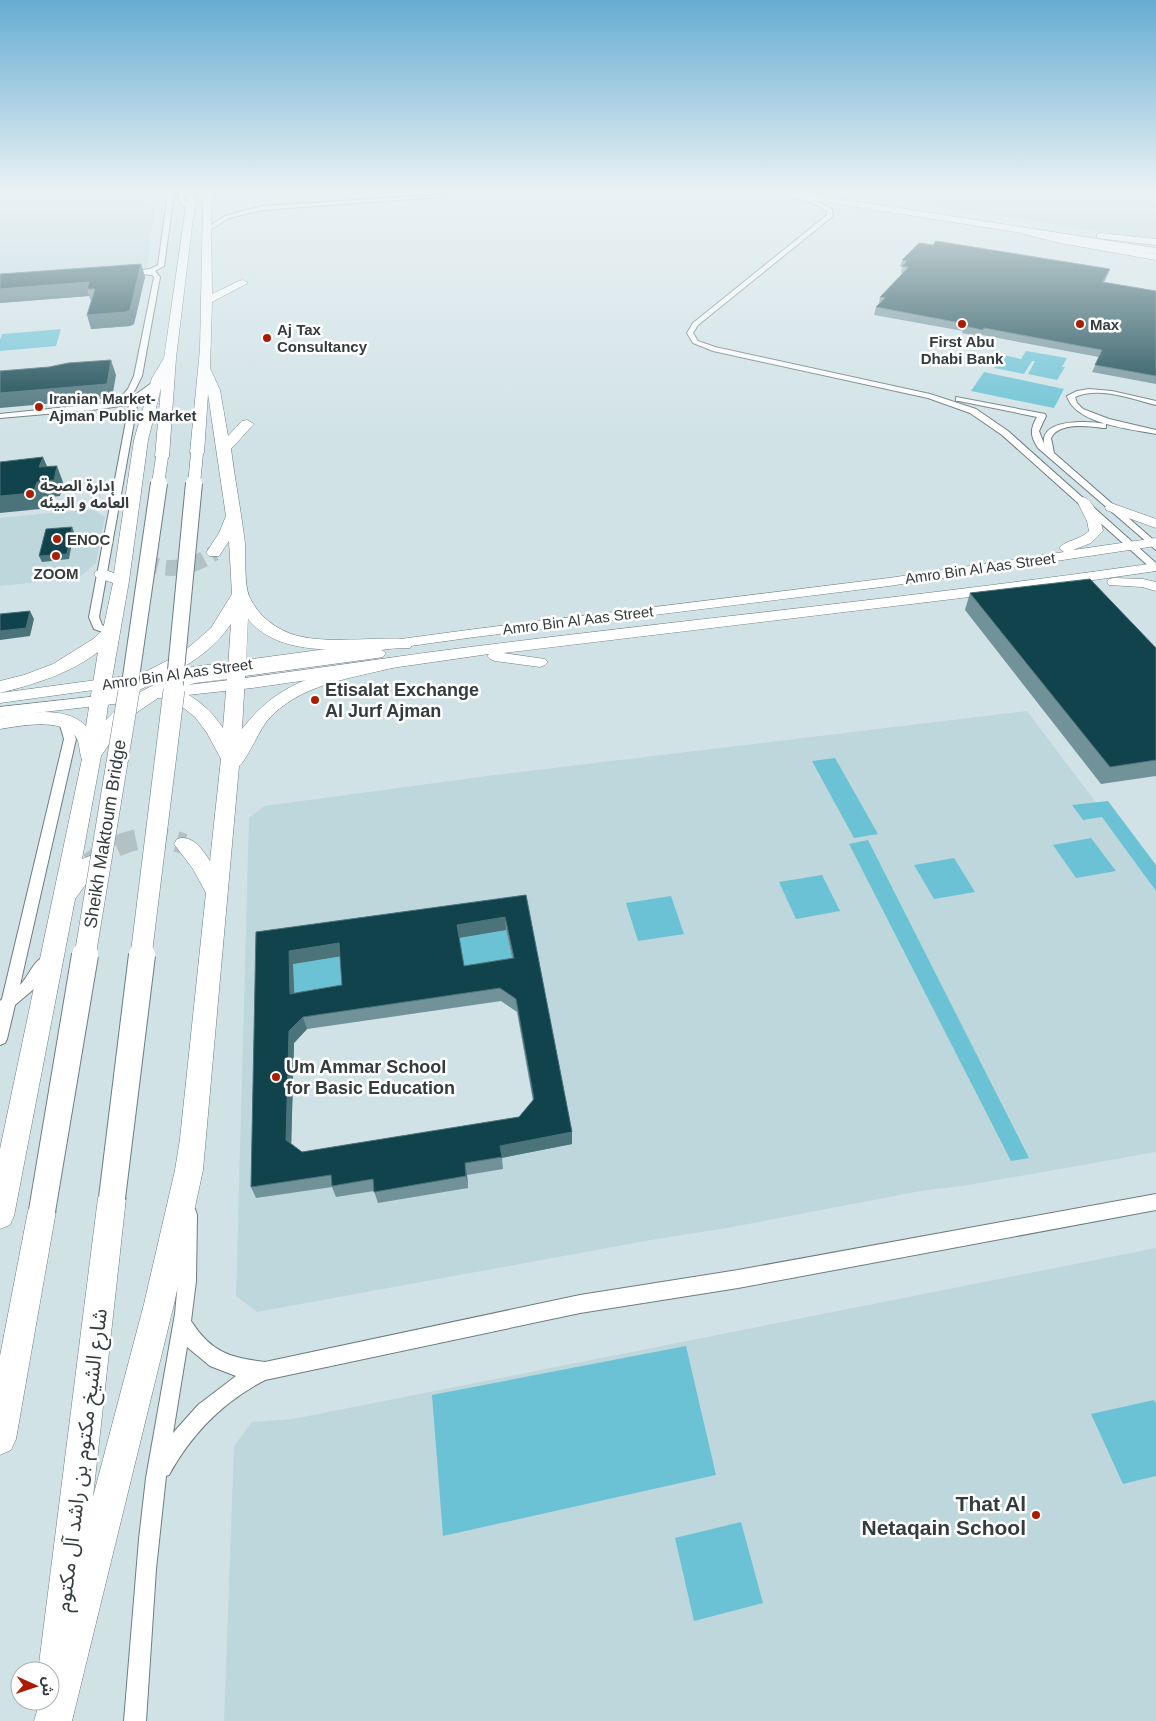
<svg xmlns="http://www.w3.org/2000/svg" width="1156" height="1721" viewBox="0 0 1156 1721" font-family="Helvetica,'Noto Sans Arabic',sans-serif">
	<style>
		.built { fill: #bdd7dd; fill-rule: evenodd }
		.green { fill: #6bc2d4 }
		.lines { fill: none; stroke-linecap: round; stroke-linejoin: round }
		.primary-tunnel-far1 { stroke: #b2c1c4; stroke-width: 16; stroke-dasharray: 16 8; stroke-linecap: butt }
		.primary-tunnel { stroke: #b2c1c4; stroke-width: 21; stroke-dasharray: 21 10; stroke-linecap: butt }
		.street-casing { stroke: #6d7d80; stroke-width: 2 }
		.secondary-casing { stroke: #6d7d80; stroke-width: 1 }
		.primary-casing { stroke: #6d7d80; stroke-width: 1 }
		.highway-casing { stroke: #6d7d80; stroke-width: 1 }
		.street { fill: #fff; fill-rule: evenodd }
		.secondary { fill: #fff; fill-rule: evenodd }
		.primary { fill: #fff; fill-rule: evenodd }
		.highway { fill: #fff; fill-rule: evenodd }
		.primary-bridge-far3-casing { stroke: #6d7d80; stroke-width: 13; stroke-linecap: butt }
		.primary-bridge-far2-casing { stroke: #6d7d80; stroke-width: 18; stroke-linecap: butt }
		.primary-bridge-far1-casing { stroke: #6d7d80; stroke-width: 22; stroke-linecap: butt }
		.primary-bridge-casing { stroke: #6d7d80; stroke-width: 28; stroke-linecap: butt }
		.primary-bridge-far3 { stroke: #fff; stroke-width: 12 }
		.primary-bridge-far2 { stroke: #fff; stroke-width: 16 }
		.primary-bridge-far1 { stroke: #fff; stroke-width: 21 }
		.primary-bridge { stroke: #fff; stroke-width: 26 }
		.wall { fill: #719299; fill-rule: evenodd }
		.shaded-wall { fill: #4b737a }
		.building { fill: #11434c; stroke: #4b737a; fill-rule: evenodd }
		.poi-dot { fill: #ab1c00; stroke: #fff; stroke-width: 2 }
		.labels { text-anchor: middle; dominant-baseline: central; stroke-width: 5; stroke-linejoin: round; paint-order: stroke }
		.far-poi-label { font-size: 15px; font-weight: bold; fill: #353c3d; stroke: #fff; text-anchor: start }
		.far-street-label { font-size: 15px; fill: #353c3d; stroke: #fff }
		.poi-label { font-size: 18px; font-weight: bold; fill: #353c3d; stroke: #fff; text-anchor: start }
		.street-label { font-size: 18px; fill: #353c3d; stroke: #fff }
		.near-street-label { font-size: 21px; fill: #353c3d; stroke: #fff }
		.near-poi-label { font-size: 21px; font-weight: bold; fill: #353c3d; stroke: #fff; text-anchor: end }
	</style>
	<rect width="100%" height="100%" fill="#d1e2e6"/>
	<path class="built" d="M0 193H156V195L149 197 147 204H155L147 268 0 278Z
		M844 193H1156V240L1137 237Z
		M92 509 105 517 96 563 78 578 0 586V518Z
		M1027 711 1156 882V1152L963 1186 926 1190 727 1228 651 1240 257 1312 236 1296 249 818 264 806 495 775ZM501 1001 517 1012 535 1111 519 1129 307 1164 291 1152 294 1043 307 1029Z
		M1156 1248V1721H224L234 1446 252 1422 293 1419Z"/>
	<path class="green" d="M61 329 56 346 0 351V340L2 334Z
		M1026 351 1067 358 1062 367H1065L1057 380 1028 374 1035 361H1032L1024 374 994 368 1003 355 1021 359Z
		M984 372 1064 389 1054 408 971 391Z
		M835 758 878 834 854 838 812 761Z
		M1108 801 1156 865V891L1102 817 1083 820 1072 805Z
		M1091 838 1116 871 1076 878 1053 845Z
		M868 840 1029 1158 1011 1161 849 844Z
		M954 858 975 892 934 899 914 865Z
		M822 875 840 911 796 919 779 882Z
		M671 896 684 934 638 941 626 903Z
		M506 930 515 971 465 979 458 938Z
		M343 956 346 998 295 1006 293 964Z
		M686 1346 716 1475 443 1536 432 1395Z
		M1154 1400 1156 1404V1476L1123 1484 1091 1414Z
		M741 1522 763 1603 694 1621 675 1538Z"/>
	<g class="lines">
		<path class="primary-tunnel-far1" d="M143 560C167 574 192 568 214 553"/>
		<path class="primary-tunnel" d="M90 863C119 840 149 831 184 844"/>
		<g class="street-casing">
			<path id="street" d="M168 193H174L164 266 155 271 160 277 142 376 135 390 125 401 129 403 128 405 92 410 0 418V414L116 402 128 389 134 376 154 277 152 275C143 273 131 277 124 273L150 269 158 265Z
				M179 193H183L185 201 192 207V209H188L180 203Z
				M470 193H493L262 210 229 218 210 230 205 229 225 216 262 206Z
				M778 193C796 193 816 200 832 209L833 216 698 325 693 333 698 341 715 347 930 394 976 409 1008 431 1156 563V571L1153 570 1002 435 970 413 928 398 713 351 693 343 687 333 693 323 827 215V211L813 203Z
				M153 382 160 384 141 398 137 405 99 617 102 625 116 632 111 635 94 629 89 617 129 405 135 395Z
				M1089 389 1112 391 1156 401V405C1132 399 1099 386 1075 397L1077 403 1083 409 1109 419 1156 430V434C1131 429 1075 424 1067 396L1077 391Z
				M956 397 1045 414 1046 416 1039 431 1044 444C1040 418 1089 421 1106 424V428H1103C1088 426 1059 422 1051 438L1054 453 1156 542V550L1038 448C1030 436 1030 429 1037 417L959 401H956Z
				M64 718 69 722 76 739 20 985C29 977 36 953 50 957L52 961 35 988 15 1005 7 1039 5 1043 0 1045V1001L2 999 64 739 59 722Z
				M1156 1194V1210L738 1288 580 1313 265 1380C223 1402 192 1433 169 1475L166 1476 156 1569 146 1721H124L139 1539 146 1478 175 1314 181 1248V1215L183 1209 189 1207 195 1209 197 1215 196 1281 191 1321C211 1352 230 1358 265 1362L580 1295 738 1270ZM187 1347 210 1366 236 1376 198 1405 173 1433Z"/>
		</g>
		<g class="secondary-casing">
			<path id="secondary" d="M1023 228 1060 237 1156 254V260L1060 243 1020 233V229Z
				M1100 233 1156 239V245L1097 238V234Z
				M1083 497C1094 500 1101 521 1103 531L1091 543 1073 550 1156 538V546L889 586 475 637 0 703V693L475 629 889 578 1064 552 1059 548C1066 540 1080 540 1089 531L1087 521 1077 501Z
				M1111 503 1156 519V528L1106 510 1105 507Z
				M1156 563V571L1011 592 503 653 545 659 548 662 545 665 540 667 495 661 490 659 487 656 489 654 252 688 160 698 154 697 152 693 154 689 160 688C264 677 367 660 470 647 699 618 928 596 1156 563Z
				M1114 578 1143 579 1156 582V591L1142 587 1109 585 1107 582 1109 579Z
				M116 694 122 695 124 699 122 703 0 717V707Z"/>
		</g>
		<g class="primary-casing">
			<path id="primary" d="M188 193H196L176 358 169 457 162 461 155 457 161 388 148 440 129 581 110 690 182 653 211 628 232 594 229 541 219 556H209L206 553 219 533 226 516 208 394 204 453 197 457 190 453 200 349 203 205 207 193H215L211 205 212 294 239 281 243 280 248 283 212 302 210 368 220 390 228 436 242 421 247 420 254 424 231 449C235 480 241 511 245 543 246 557 244 583 249 596 258 616 276 630 298 636 332 644 369 637 404 639L410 640 413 644 410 648 380 649 386 653 383 657 377 658 245 676 242 729C282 676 330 672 390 658L396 659 399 663 396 667C353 678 298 684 267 721 259 731 245 763 239 766L203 1170 174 1304 72 1721H34L40 1701H50V1671H42L39 1664 98 1198 102 1189 112 1185 122 1189 126 1198 93 1497 144 1304 175 1170 180 1139 206 893 193 869 174 844 177 839C192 834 202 849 210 861L221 759 207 733 195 717 176 702 161 696 130 717 120 728 101 756 82 859 90 856 98 858 101 864 75 899 14 1216 10 1225 0 1229V1149L82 759C79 752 80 743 76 737 61 717 20 726 0 729V717C26 713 66 705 86 726L98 652C69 674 35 684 0 693V681L24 675 53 664 93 639 103 630 113 583 96 577 94 574 96 571 102 569 114 573 134 440 152 378 164 358ZM248 619C276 654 330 650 370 649L246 665ZM231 624 228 668C178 675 142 681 106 720L108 705C151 683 203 666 231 624ZM227 679 223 728C211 710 197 698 177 689L195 683Z
				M42 1198 52 1202 56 1211 16 1439 11 1450 0 1455V1356L28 1211 32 1202Z"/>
		</g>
		<g class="highway-casing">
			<path id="highway" d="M781 193H803L1156 248V254L786 196Z"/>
		</g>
		<use href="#street" class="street"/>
		<use href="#secondary" class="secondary"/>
		<use href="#primary" class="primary"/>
		<use href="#highway" class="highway"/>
		<g class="primary-bridge-far3-casing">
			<path id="primary-bridge-far3" d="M158 484 162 457
				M194 484 197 453"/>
		</g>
		<g class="primary-bridge-far2-casing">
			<path id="primary-bridge-far2" d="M129 691 159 483
				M174 691 194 483"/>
		</g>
		<g class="primary-bridge-far1-casing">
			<path id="primary-bridge-far1" d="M85 956 129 690
				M141 956 174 690"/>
		</g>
		<g class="primary-bridge-casing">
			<path id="primary-bridge" d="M112 1198 142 955
				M42 1211 85 955"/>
		</g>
		<use href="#primary-bridge-far3" class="primary-bridge-far3"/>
		<use href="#primary-bridge-far2" class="primary-bridge-far2"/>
		<use href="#primary-bridge-far1" class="primary-bridge-far1"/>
		<use href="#primary-bridge" class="primary-bridge"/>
	</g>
	<path class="wall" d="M902 260 1110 269 1107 276 1104 282 1156 291V384L1092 372 1099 357 982 335 981 337 962 333 963 331 874 315 876 307 879 304 880 297 903 273H901L902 267H900Z
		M141 264 145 277 134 324 130 326 91 329V302L89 296 0 303V274Z
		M970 593 1156 648V776L1101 784 965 610Z
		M526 895 572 1132V1144L502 1158 503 1169 467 1175 468 1188 378 1203 374 1191 336 1197 332 1187 256 1198 251 1187 256 932ZM506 930 512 958 464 966 459 938ZM340 956 342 985 294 993 293 964ZM501 1001 517 1012 533 1101 519 1117 302 1152 291 1144 294 1043 307 1029Z"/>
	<path class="shaded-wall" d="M141 264 145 277 134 324 130 326 91 329 87 315Z
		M1110 269 1107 276 1100 289 1102 282Z
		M89 282 87 289 89 296 0 303V289Z
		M111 360 116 375 112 398 0 408V393Z
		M43 457 50 473 57 466 63 482 60 496 43 498 40 509 0 513V496Z
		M72 527 74 532 69 559 42 562 39 556Z
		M30 611 34 619 30 636 0 640V631Z
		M505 917 506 930 458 938 457 925Z
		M339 943 343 956 293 964 295 1006 290 994 289 951Z
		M303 1017 307 1029 294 1043 291 1152 286 1140 289 1031Z
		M572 1132V1144L501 1158 500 1146Z
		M465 1163 467 1175 468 1188 466 1176Z"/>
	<path class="building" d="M936 241 1110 269 1102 282 1156 291V376L1095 365 1102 350 984 328 983 330 964 326 966 324 876 307 885 298 880 297 907 269 908 267 902 266 907 261 902 260 919 243 933 245Z
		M141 264 130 310 126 312 87 315 95 289H87L89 282 0 289V274Z
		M111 360 107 384 0 393V371L49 367 68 363Z
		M43 457 39 467 57 466 54 480 37 482 33 493 0 496V462Z
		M72 527 67 554 39 556 46 529Z
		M1090 579 1156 648V760L1110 767 970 593Z
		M30 611 26 628 0 631V614Z
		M526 895 572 1132 500 1146 502 1157 465 1163 466 1176 374 1192 373 1179 332 1186 331 1175 251 1187 256 932ZM505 917 514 958 464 966 457 925ZM339 943 342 985 290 994 289 951ZM500 988 516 999 534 1099 519 1117 302 1152 286 1140 289 1031 303 1017Z"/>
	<linearGradient id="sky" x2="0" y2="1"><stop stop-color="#66acd2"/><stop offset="0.44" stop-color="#eaf2f4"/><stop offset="1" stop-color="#eaf2f4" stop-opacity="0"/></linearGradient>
	<rect width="1156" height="434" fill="url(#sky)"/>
	<g class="poi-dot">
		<circle cx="962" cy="324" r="5"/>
		<circle cx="1080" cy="324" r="5"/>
		<circle cx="267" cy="338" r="5"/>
		<circle cx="39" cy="407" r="5"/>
		<circle cx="30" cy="494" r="5"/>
		<circle cx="57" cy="539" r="5"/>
		<circle cx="56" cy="556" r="5"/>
		<circle cx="315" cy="700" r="5"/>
		<circle cx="276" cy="1077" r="5"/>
		<circle cx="1036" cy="1515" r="5"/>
	</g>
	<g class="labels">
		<g class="far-poi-label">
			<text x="1090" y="324">Max</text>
			<text x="277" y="329">Aj Tax<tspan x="277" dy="17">Consultancy</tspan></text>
			<text x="962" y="341" text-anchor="middle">First Abu<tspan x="962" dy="17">Dhabi Bank</tspan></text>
			<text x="49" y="398">Iranian Market-<tspan x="49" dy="17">Ajman Public Market</tspan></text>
			<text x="40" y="485">إدارة الصحة<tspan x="40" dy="17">العامه و البيئه</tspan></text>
			<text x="67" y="539">ENOC</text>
			<text x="56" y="573" text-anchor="middle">ZOOM</text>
		</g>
		<g class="far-street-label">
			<text transform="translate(980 568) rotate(-8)">Amro Bin Al Aas Street</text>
			<text transform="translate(578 620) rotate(-7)">Amro Bin Al Aas Street</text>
			<text transform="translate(177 674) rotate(-8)">Amro Bin Al Aas Street</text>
		</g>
		<g class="poi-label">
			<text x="325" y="690">Etisalat Exchange<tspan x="325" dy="21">Al Jurf Ajman</tspan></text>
			<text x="286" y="1067">Um Ammar School<tspan x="286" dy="21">for Basic Education</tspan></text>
		</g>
		<g class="street-label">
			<text transform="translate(105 834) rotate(-81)">Sheikh Maktoum Bridge</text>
		</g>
		<g class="near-street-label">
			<text transform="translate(81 1460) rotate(-83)">شارع الشيخ مكتوم بن راشد آل مكتوم</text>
		</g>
		<g class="near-poi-label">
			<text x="1026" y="1503">That Al<tspan x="1026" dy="24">Netaqain School</tspan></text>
		</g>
	</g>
	<g transform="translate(35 1686) rotate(93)"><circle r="24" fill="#ffffff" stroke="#aeb1b1"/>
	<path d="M0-4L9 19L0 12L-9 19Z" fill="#ab1c00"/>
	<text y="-8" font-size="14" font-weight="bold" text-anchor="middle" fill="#353c3d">ش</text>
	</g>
</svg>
